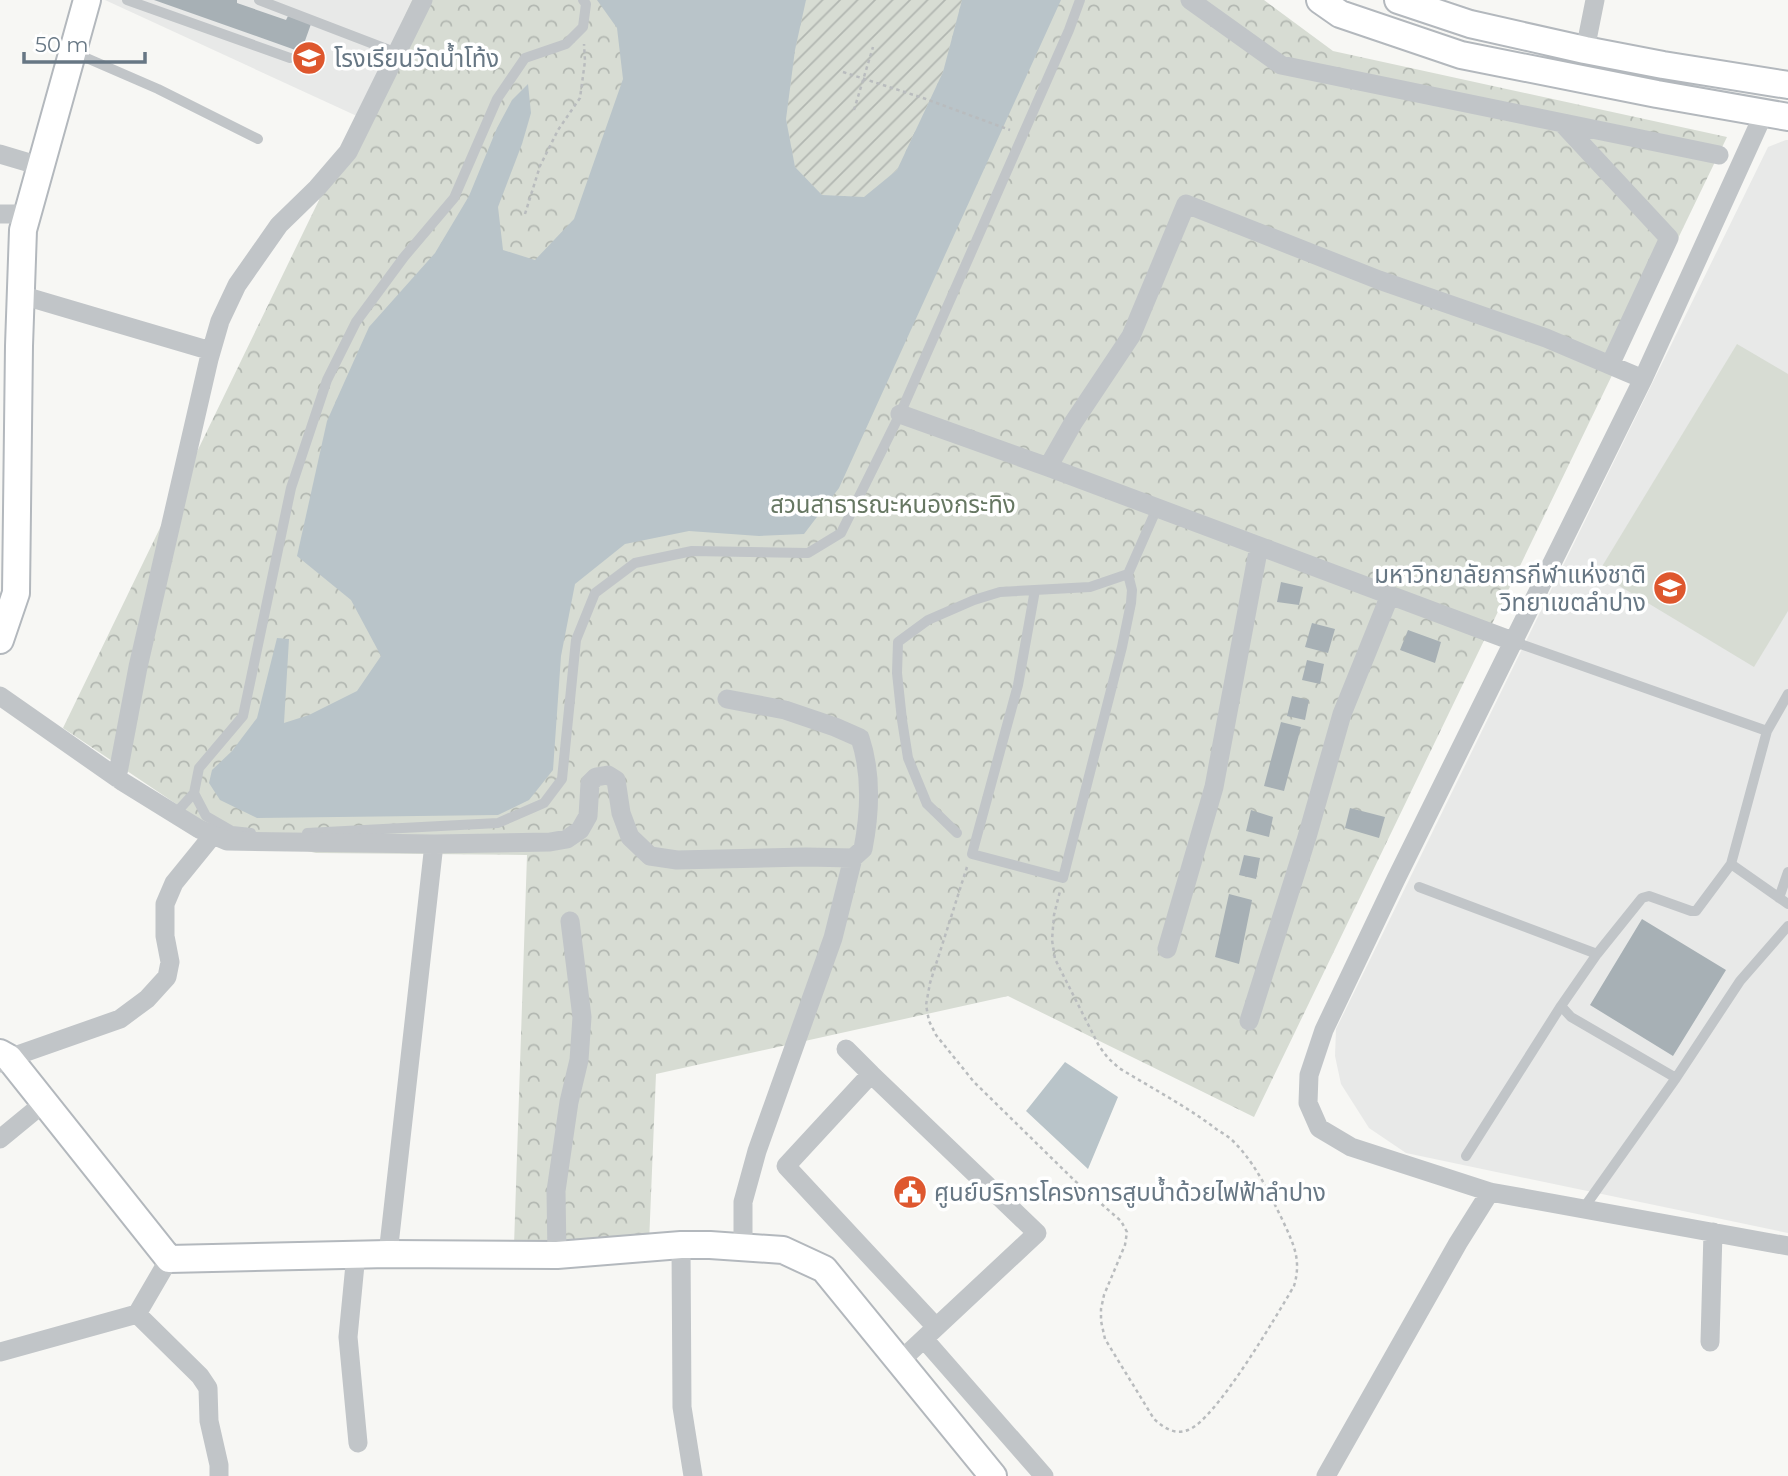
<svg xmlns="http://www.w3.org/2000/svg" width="1788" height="1476" viewBox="0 0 1788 1476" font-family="Montserrat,'Noto Sans Thai',sans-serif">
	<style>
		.built { fill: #e8e9e8 }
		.grass { fill: #d7dcd3 }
		.forest { fill: url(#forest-crowns) }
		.garden { fill: url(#garden-furrows) }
		.water { fill: #b9c4c9 }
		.building { fill: #a7b0b5 }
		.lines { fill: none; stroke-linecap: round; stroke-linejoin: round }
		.secondary-casing { stroke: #b3b8bd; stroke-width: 30 }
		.path { stroke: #b9bcbe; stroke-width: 2.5; stroke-dasharray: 3.5 3.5; stroke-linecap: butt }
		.lane { stroke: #c1c5c8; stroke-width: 10 }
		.street { stroke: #c1c5c8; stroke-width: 19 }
		.secondary { stroke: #fff; stroke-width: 26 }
		.labels { text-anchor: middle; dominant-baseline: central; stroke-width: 7; stroke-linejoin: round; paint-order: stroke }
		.poi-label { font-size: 24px; fill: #677784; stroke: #fff; text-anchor: start }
		.park-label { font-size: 24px; fill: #667762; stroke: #fff }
	</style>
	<defs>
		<pattern id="forest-crowns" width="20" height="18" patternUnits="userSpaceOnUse" patternTransform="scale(1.75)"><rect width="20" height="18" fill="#d7dcd3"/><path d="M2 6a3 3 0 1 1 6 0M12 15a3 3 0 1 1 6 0" fill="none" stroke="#b2b7b1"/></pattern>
		<pattern id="garden-furrows" width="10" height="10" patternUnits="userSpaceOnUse" patternTransform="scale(1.75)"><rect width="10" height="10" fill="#d7dcd3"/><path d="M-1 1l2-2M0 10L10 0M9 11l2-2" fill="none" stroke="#b2b7b1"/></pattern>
	</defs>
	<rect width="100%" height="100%" fill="#f7f7f4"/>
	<path class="built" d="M105 0H412L359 117Z
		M1786 140H1788V1233L1406 1153 1369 1128 1341 1084 1335 1056 1336 1029 1768 147Z"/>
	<path class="grass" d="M1737 344 1788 374V611L1754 667 1598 573Z"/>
	<path class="forest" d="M412 0H1264L1333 51 1727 137 1254 1117 1008 996 656 1074 649 1243 514 1246 527 855 316 853 215 830 63 728 352 132Z"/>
	<path class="garden" d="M806 0H962L943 72 897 170 864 197 822 195 795 167 786 119 795 50Z"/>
	<path class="water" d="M597 0H806L795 50 786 119 795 167 822 195 864 197 897 170 943 72 962 0H1061L839 488 804 534 759 536 689 531 625 544 575 584 561 656 553 770 529 800 498 815 257 818 220 800 209 783 212 770 232 751 257 718 277 638 289 639 284 723 309 715 357 691 381 656 351 600 297 556 327 421 369 327 435 253 469 196 497 128 512 100 528 84 531 113 522 144 498 207 503 250 535 260 574 219 623 79 617 28Z
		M1065 1062 1118 1097 1088 1169 1026 1111Z"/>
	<path class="building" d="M154 0H237V3L286 20 288 16 311 24 301 52Z
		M1281 582 1303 587 1299 605 1277 602Z
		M1312 623 1335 629 1328 653 1305 647Z
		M1408 630 1441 642 1435 663 1400 650Z
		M1307 660 1324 664 1320 684 1302 680Z
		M1292 696 1309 700 1305 720 1287 716Z
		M1281 722 1301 727 1284 791 1264 786Z
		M1350 808 1385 817 1379 838 1345 828Z
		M1251 810 1273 817 1269 837 1246 831Z
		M1244 855 1260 858 1256 879 1239 875Z
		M1229 894 1252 900 1239 964 1215 957Z
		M1642 919 1726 970 1673 1056 1590 1005Z"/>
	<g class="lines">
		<g class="secondary-casing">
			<path id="secondary" d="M1320 0 1340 14 1461 55 1657 94 1788 117
				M1398 0 1470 24 1585 50 1663 65 1788 85
				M0 640 16 593 19 346 23 230 87 0
				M0 1053 9 1058 169 1259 388 1254 557 1255 681 1245H710L783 1250 824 1269 993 1476"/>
		</g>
		<path class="path" d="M843 72 923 98 1010 130
			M854 110 873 47
			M525 214 540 166 558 130 580 98 585 61 584 44
			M967 867 930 983 926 1005 929 1021 936 1035 974 1082 1075 1181 1121 1221 1127 1232 1125 1245 1104 1295 1101 1309V1321L1105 1339 1154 1419C1164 1428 1174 1435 1188 1430 1215 1421 1277 1315 1294 1286 1302 1259 1293 1243 1282 1219 1268 1191 1256 1164 1233 1141 1227 1135 1218 1131 1211 1125 1182 1104 1150 1087 1119 1068L1108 1058 1099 1046 1055 959 1052 940 1054 915 1060 891"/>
		<path class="lane" d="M127 0 290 58
			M259 0 397 53
			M75 53 158 89 258 139
			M1035 590 1018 685 972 854 1063 878 1122 647 1131 603 1132 590 1128 574
			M1515 642 1767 731
			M1788 694 1767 731 1731 864 1788 904
			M175 814 194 793
			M251 833 232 831 206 816 194 793 199 768 243 716 291 488 327 380 356 322 404 257 454 198 497 99 525 58 566 44 583 27 586 4 583 0
			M307 833 498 823 544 803 562 779 576 640 595 593 635 563 692 551 808 553 841 533 900 414 1069 30 1080 0
			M957 833 927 804 908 758 902 720 897 673 898 642 928 620 974 600 1000 592 1090 587 1128 574 1157 508
			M1419 887 1597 954
			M1779 898 1788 872
			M1676 1078 1571 1017 1561 1006 1597 954 1642 898 1649 896 1691 911H1696L1731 864
			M1466 1156 1561 1006
			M1583 1209 1676 1078 1740 981 1788 926"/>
		<path class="street" d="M1190 0 1281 65 1719 155
			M1585 50 1595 0
			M1764 113 1643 379 1396 879 1324 1030 1309 1075 1308 1103 1319 1128 1351 1147 1490 1192 1788 1246
			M1562 123 1669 238 1610 365
			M0 154 40 166
			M0 214H27
			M21 295 211 351
			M900 414 1048 467 1515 642
			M1048 467 1073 423 1131 336 1186 204 1379 280 1546 338 1643 379
			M0 696 123 782 199 829 227 841 434 844 550 842 567 839 580 830 588 816 590 783 596 777 608 775 616 780 621 813 630 837 650 856 677 860 806 857 853 858 863 849C870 813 872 774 860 738L835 727 785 710 727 699
			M117 778 138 667 209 359 220 321 237 285 279 225 317 188 348 152 423 0
			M1167 949 1214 787 1259 546
			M1249 1021 1307 837 1342 714 1390 595
			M846 1049 871 1074
			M0 1063 9 1058 120 1019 147 999 167 977 170 962 165 936V904L174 883 213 835
			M0 1139 45 1102
			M681 1245 682 1407 693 1476
			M743 1247V1202L757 1151 833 938 853 858
			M356 1254 348 1337 358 1443
			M388 1254 434 844
			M557 1255 556 1191 569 1102 579 1060 582 1017 570 921
			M137 1314 200 1376 208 1388 209 1421 219 1465V1476
			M924 1339 1044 1476
			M1710 1342 1713 1232
			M0 1352 137 1314 169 1259
			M899 1362 1037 1233 871 1074 786 1166 936 1327
			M1326 1476 1458 1243 1490 1192"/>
		<use href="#secondary" class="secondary"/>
	</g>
	<defs>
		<g id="school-disc" transform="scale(1.75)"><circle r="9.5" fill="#de572e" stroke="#fff"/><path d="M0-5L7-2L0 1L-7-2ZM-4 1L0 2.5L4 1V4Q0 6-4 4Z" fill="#fff"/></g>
		<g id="university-disc" transform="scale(1.75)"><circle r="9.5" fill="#de572e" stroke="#fff"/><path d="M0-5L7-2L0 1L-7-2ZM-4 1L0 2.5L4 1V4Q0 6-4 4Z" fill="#fff"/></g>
		<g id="civic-disc" transform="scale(1.75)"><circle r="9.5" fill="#de572e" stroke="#fff"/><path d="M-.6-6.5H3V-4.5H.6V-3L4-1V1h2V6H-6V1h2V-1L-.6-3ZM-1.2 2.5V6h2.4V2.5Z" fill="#fff"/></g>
	</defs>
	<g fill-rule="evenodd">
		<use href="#school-disc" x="309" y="58"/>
		<use href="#university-disc" x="1670" y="588"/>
		<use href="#civic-disc" x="910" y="1192"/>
	</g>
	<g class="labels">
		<g class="poi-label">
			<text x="334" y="58">โรงเรียนวัดน้ำโท้ง</text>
			<text x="1646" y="574" text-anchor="end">มหาวิทยาลัยการกีฬาแห่งชาติ<tspan x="1646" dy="28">วิทยาเขตลำปาง</tspan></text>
			<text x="934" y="1192">ศูนย์บริการโครงการสูบน้ำด้วยไฟฟ้าลําปาง</text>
		</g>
		<g class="park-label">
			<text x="893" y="504">สวนสาธารณะหนองกระทิง</text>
		</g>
	</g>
	<path d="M24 52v10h121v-10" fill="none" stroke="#677784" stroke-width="3.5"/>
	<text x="35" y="52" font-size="21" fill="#677784" stroke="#ffffff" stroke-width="5" paint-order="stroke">50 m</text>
</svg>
